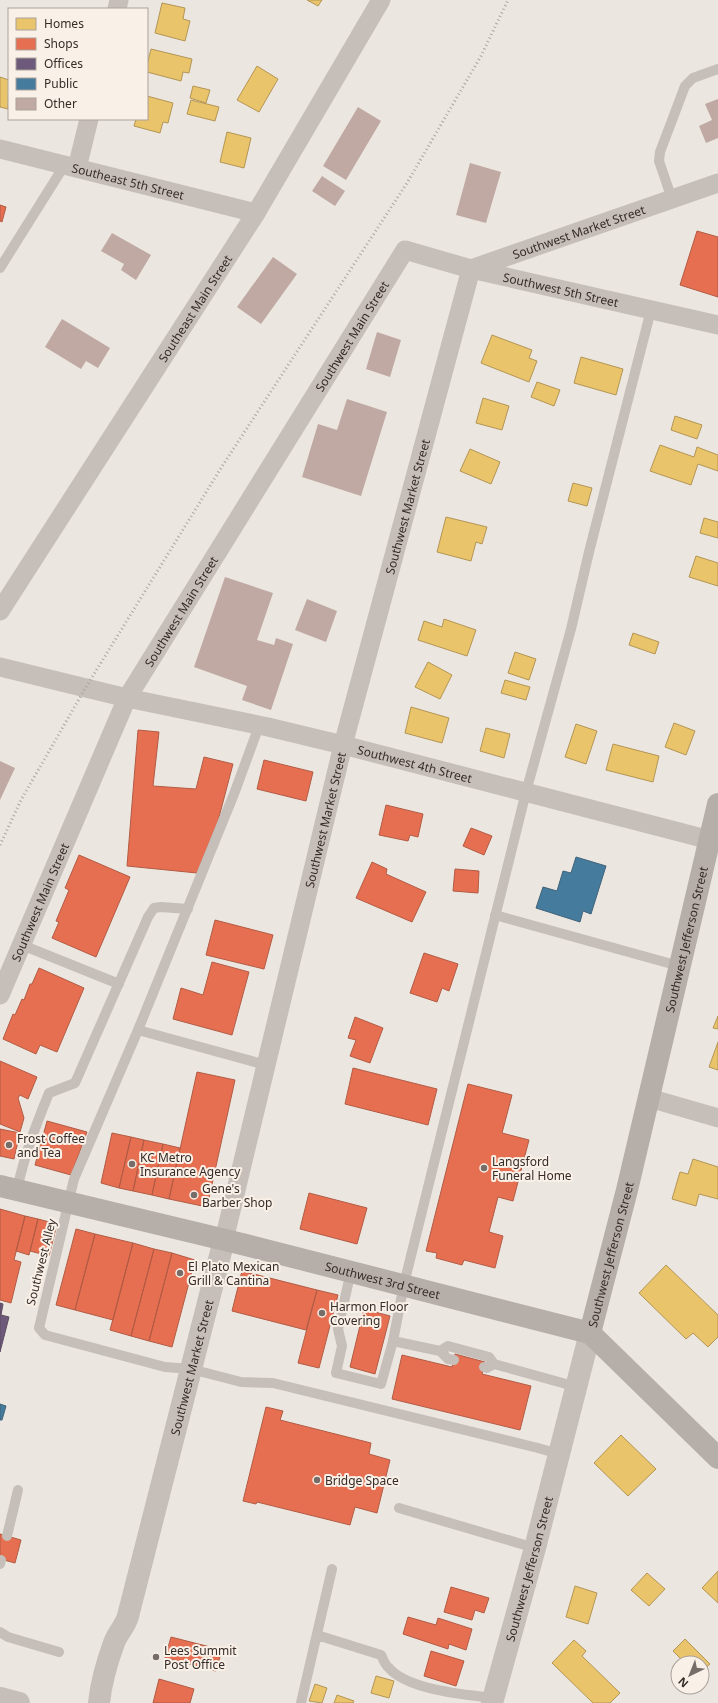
<svg xmlns="http://www.w3.org/2000/svg" width="718" height="1703" viewBox="0 0 718 1703" font-family="'Noto Sans',sans-serif">
	<style>
		.homes { fill: #e9c46a; stroke: #b39656 }
		.shops { fill: #e76f51; stroke: #b25b44 }
		.offices { fill: #6d597a; stroke: #5c4b61 }
		.public { fill: #457b9d; stroke: #40637a }
		.building { fill: #bfa9a2 }
		.lines { fill: none; stroke-linecap: round; stroke-linejoin: round }
		.service { stroke: #c5beb9; stroke-width: 10 }
		.minor { stroke: #c5beb9; stroke-width: 19 }
		.tertiary { stroke: #c5beb9; stroke-width: 22 }
		.secondary { stroke: #b6aea9; stroke-width: 22 }
		.rail { stroke: #ada7a3; stroke-width: 3; stroke-dasharray: 1 3; stroke-linecap: butt }
		.poi-dot { fill: #766c68; stroke: #f9f0e7; stroke-width: 1.5 }
		.labels { text-anchor: middle; dominant-baseline: central; stroke-width: 4; stroke-linejoin: round; paint-order: stroke }
		.street-label { font-size: 12px; fill: #362b27; stroke: #f9f0e7 }
		.poi-label { font-size: 12px; fill: #362b27; stroke: #f9f0e7; text-anchor: start }
	</style>
	<rect width="100%" height="100%" fill="#ece6e0"/>
	<path class="homes" d="M307 0H322L318 6Z
		M162 3 185 8 183 19 190 21 185 41 155 33Z
		M151 49 192 59 189 73 183 72 181 81 147 72V65Z
		M257 66 278 79 259 112 237 100Z
		M0 77 9 80 8 109 0 107Z
		M193 86 210 90 206 103 190 98Z
		M147 96 173 103 168 123 163 122 160 133 134 126 136 119H147Z
		M191 100 219 107 215 121 187 114Z
		M227 132 251 138 244 168 220 162Z
		M492 335 532 350 529 358 537 361 529 382 481 363Z
		M581 357 623 369 616 395 574 383Z
		M537 382 560 390 554 406 531 397Z
		M483 398 509 406 502 430 476 423Z
		M675 416 702 425 697 439 671 430Z
		M660 445 694 457 697 447 718 455V471L698 464 691 485 650 471Z
		M470 449 500 462 491 484 460 471Z
		M573 483 592 488 587 506 568 501Z
		M446 517 487 527 482 544 476 542 471 561 437 552Z
		M704 518 718 522V538L700 533Z
		M696 556 718 563V586L689 577Z
		M444 619 476 630 467 656 418 640 424 621 442 627Z
		M633 633 659 642 655 654 629 645Z
		M515 652 536 659 529 680 508 673Z
		M428 662 452 675 440 699 415 687Z
		M505 680 530 687 526 700 501 693Z
		M411 707 449 718 442 743 405 733Z
		M674 723 695 731 686 755 665 747Z
		M576 724 597 731 586 764 565 757Z
		M486 728 510 734 504 758 480 751Z
		M613 744 659 756 653 782 606 770Z
		M718 1016V1029L713 1028Z
		M718 1042V1070L709 1067Z
		M693 1159 718 1167V1199L699 1194 696 1206 672 1199 680 1172 688 1174Z
		M666 1265 718 1315V1337L708 1347 693 1333 686 1339 639 1293Z
		M621 1435 656 1469 628 1496 594 1463Z
		M718 1571V1603L702 1588Z
		M647 1573 665 1589 649 1606 631 1590Z
		M575 1586 597 1593 588 1624 566 1617Z
		M685 1639 710 1664 702 1671V1663H685L673 1651Z
		M574 1640 586 1651 582 1656 620 1693 610 1703H593L552 1663Z
		M376 1676 394 1681 389 1698 371 1693Z
		M315 1684 327 1688 322 1703 309 1701Z
		M337 1695 354 1701 353 1703H334Z"/>
	<path class="shops" d="M0 205 6 207 2 222 0 221Z
		M697 231 718 237V297L680 285Z
		M138 730 159 732 153 786 196 789 204 757 233 764 218 821 197 873 127 866Z
		M264 760 313 772 306 801 257 789Z
		M386 805 423 814 418 837 410 835 408 841 379 835Z
		M471 828 492 836 484 855 463 846Z
		M79 855 130 877 96 957 52 938 59 922 56 921 69 890 65 888Z
		M372 862 387 869 386 874 426 892 412 922 356 898Z
		M455 869 479 871 478 893 453 891Z
		M215 920 273 935 264 969 206 955Z
		M424 953 458 964 449 991 442 988 437 1002 410 993Z
		M212 962 249 972 232 1035 173 1019 181 988 203 995Z
		M39 968 84 988 57 1052 40 1045 36 1054 3 1039 13 1014 15 1015 22 999 24 1000 30 984H32Z
		M355 1017 383 1028 370 1063 350 1056 356 1040 348 1038Z
		M0 1061 37 1077 28 1099 20 1095 18 1098 24 1118 20 1132 0 1124Z
		M353 1068 437 1089 428 1125 345 1104Z
		M197 1072 235 1080 207 1207 169 1199Z
		M468 1084 512 1095 502 1133 529 1140 513 1201 498 1197 489 1232 503 1236 495 1268 464 1260 462 1265 436 1258 437 1253 426 1251Z
		M47 1121 87 1132 71 1175 35 1165Z
		M0 1129 20 1133 14 1159 0 1156Z
		M112 1133 131 1137 119 1188 101 1183Z
		M131 1137 144 1140 133 1191 119 1188Z
		M144 1140 163 1144 152 1195 133 1191Z
		M163 1144 180 1148 169 1199 152 1195Z
		M309 1193 367 1208 357 1244 300 1229Z
		M0 1209 25 1216 14 1260 21 1262 11 1303 0 1300Z
		M25 1216 38 1219 29 1255 16 1251Z
		M38 1219 57 1224 49 1256 30 1251Z
		M76 1229 95 1234 75 1310 56 1305Z
		M95 1234 133 1243 113 1320 75 1310Z
		M133 1243 154 1249 131 1336 110 1330Z
		M154 1249 172 1253 149 1341 131 1336Z
		M172 1253 195 1260 172 1347 149 1341Z
		M242 1271 317 1290 306 1330 232 1311Z
		M317 1290 338 1295 319 1368 298 1363Z
		M364 1309 390 1316 375 1374 350 1367Z
		M455 1354 485 1362 482 1374 531 1386 520 1430 392 1399 402 1355 452 1367Z
		M266 1407 283 1411 280 1420 371 1443 369 1454 390 1460 377 1513 355 1507 350 1525 257 1502 256 1504 243 1501Z
		M0 1534 21 1540 15 1563 0 1559Z
		M451 1587 489 1598 484 1613 475 1610 472 1620 444 1612Z
		M408 1617 436 1625 438 1618 472 1629 466 1650 449 1644 448 1649 403 1634Z
		M171 1637 222 1650 216 1671 165 1658Z
		M431 1651 464 1661 456 1686 424 1676Z
		M159 1679 194 1689 190 1703H153Z"/>
	<path class="offices" d="M0 1303 3 1304 1 1315 9 1317 0 1352Z"/>
	<path class="public" d="M576 857 606 866 591 914 583 911 580 922 536 908 543 887 557 891 563 871 571 873Z
		M0 1404 6 1406 2 1420H0Z"/>
	<path class="building" d="M718 99V138L706 143 699 126 712 120 705 104Z
		M358 107 381 121 346 180 323 166Z
		M470 163 501 172 486 223 456 215Z
		M322 176 345 191 335 206 312 191Z
		M112 233 151 255 136 280 121 270 124 264 101 251Z
		M273 257 297 274 261 324 237 307Z
		M62 319 110 348 98 368 86 361 81 369 45 347Z
		M377 332 401 340 390 377 366 369Z
		M347 399 387 412 361 496 302 477 318 424 337 430Z
		M225 577 273 593 257 640 274 645 276 638 293 644 271 710 242 700 247 686 194 667Z
		M307 599 337 611 326 642 295 630Z
		M0 761 15 768 0 800Z"/>
	<g class="lines">
		<path class="service" d="M672 199 659 161 660 152 685 86 693 78 718 69
			M0 268 64 166
			M259 726 234 794 138 1030 74 1179 39 1328 45 1335 165 1367 191 1369 241 1382 273 1383 538 1448 559 1454
			M495 915 679 966
			M22 945 119 984
			M138 1030 266 1065
			M17 1190C24 1156 36 1125 49 1093L75 1083 148 917 154 908 161 907 188 909
			M351 1271 338 1329 342 1346 336 1373 381 1384 393 1341
			M440 1351 448 1359 454 1360
			M484 1367 487 1368 494 1364
			M577 1387 494 1364 489 1357 448 1346 440 1351 393 1341 404 1284 526 792 571 629 589 552 651 310
			M399 1508 535 1548
			M7 1536 18 1490
			M0 1564 1 1560
			M0 1632 8 1637 59 1652
			M317 1635 381 1655C383 1659 385 1665 389 1668 408 1690 466 1695 494 1698
			M301 1703 332 1569"/>
		<g class="minor">
			<path d="M117 9 119 0"/>
			<path id="s1" d="M0 149 256 213"/>
			<path d="M77 168 89 119"/>
			<path id="s2" d="M0 611 256 213 381 0"/>
			<path id="s3" d="M0 667 127 698 268 727 343 745 718 842"/>
			<path id="s4" d="M0 995 127 698 405 250 471 269 718 325"/>
			<path d="M649 1098 718 1118"/>
			<path id="s5" d="M224 1240 343 745 471 269 718 183"/>
		</g>
		<g class="tertiary">
			<path d="M0 1698 19 1703"/>
			<path id="s6" d="M99 1703C101 1683 107 1662 114 1643 118 1632 125 1627 128 1616L224 1240"/>
			<path id="s7" d="M492 1703 535 1548 590 1333"/>
		</g>
		<g class="secondary">
			<path id="s8" d="M0 1186 246 1245 590 1333 718 1458"/>
			<path id="s9" d="M590 1333 627 1190 718 804"/>
		</g>
		<path class="rail" d="M0 845 21 800 86 687 221 468 407 183 481 56 508 0"/>
	</g>
	<g class="poi-dot">
		<circle cx="9" cy="1145" r="4"/>
		<circle cx="132" cy="1164" r="4"/>
		<circle cx="484" cy="1168" r="4"/>
		<circle cx="194" cy="1195" r="4"/>
		<circle cx="180" cy="1273" r="4"/>
		<circle cx="322" cy="1313" r="4"/>
		<circle cx="317" cy="1480" r="4"/>
		<circle cx="156" cy="1657" r="4"/>
	</g>
	<g class="labels">
		<g class="street-label">
			<text stroke="none"><textPath href="#s1" startOffset="132">Southeast 5th Street</textPath></text>
			<text stroke="none"><textPath href="#s5" startOffset="1116">Southwest Market Street</textPath></text>
			<text stroke="none"><textPath href="#s4" startOffset="1011">Southwest 5th Street</textPath></text>
			<text stroke="none"><textPath href="#s2" startOffset="360">Southeast Main Street</textPath></text>
			<text stroke="none"><textPath href="#s4" startOffset="749">Southwest Main Street</textPath></text>
			<text stroke="none"><textPath href="#s5" startOffset="756">Southwest Market Street</textPath></text>
			<text stroke="none"><textPath href="#s4" startOffset="425">Southwest Main Street</textPath></text>
			<text stroke="none"><textPath href="#s3" startOffset="426">Southwest 4th Street</textPath></text>
			<text stroke="none"><textPath href="#s5" startOffset="432">Southwest Market Street</textPath></text>
			<text stroke="none"><textPath href="#s4" startOffset="101">Southwest Main Street</textPath></text>
			<text stroke="none"><textPath href="#s9" startOffset="405">Southwest Jefferson Street</textPath></text>
			<text stroke="none"><textPath href="#s9" startOffset="81">Southwest Jefferson Street</textPath></text>
			<text transform="translate(41 1262) rotate(-76)">Southwest Alley</text>
			<text stroke="none"><textPath href="#s8" startOffset="394">Southwest 3rd Street</textPath></text>
			<text stroke="none"><textPath href="#s6" startOffset="349">Southwest Market Street</textPath></text>
			<text stroke="none"><textPath href="#s7" startOffset="139">Southwest Jefferson Street</textPath></text>
		</g>
		<g class="poi-label">
			<text x="17" y="1138">Frost Coffee<tspan x="17" dy="14">and Tea</tspan></text>
			<text x="140" y="1157">KC Metro<tspan x="140" dy="14">Insurance Agency</tspan></text>
			<text x="492" y="1161">Langsford<tspan x="492" dy="14">Funeral Home</tspan></text>
			<text x="202" y="1188">Gene's<tspan x="202" dy="14">Barber Shop</tspan></text>
			<text x="188" y="1266">El Plato Mexican<tspan x="188" dy="14">Grill &amp; Cantina</tspan></text>
			<text x="330" y="1306">Harmon Floor<tspan x="330" dy="14">Covering</tspan></text>
			<text x="325" y="1480">Bridge Space</text>
			<text x="164" y="1650">Lees Summit<tspan x="164" dy="14">Post Office</tspan></text>
		</g>
	</g>
	<rect x="8" y="8" width="140" height="112" fill="#f9f0e7" stroke="#aba19a"/>
	<rect x="16" y="18" width="20" height="12" fill="#e9c46a" stroke="#aba19a"/>
	<text x="44" y="28" font-size="12" fill="#362b27">Homes</text>
	<rect x="16" y="38" width="20" height="12" fill="#e76f51" stroke="#aba19a"/>
	<text x="44" y="48" font-size="12" fill="#362b27">Shops</text>
	<rect x="16" y="58" width="20" height="12" fill="#6d597a" stroke="#aba19a"/>
	<text x="44" y="68" font-size="12" fill="#362b27">Offices</text>
	<rect x="16" y="78" width="20" height="12" fill="#457b9d" stroke="#aba19a"/>
	<text x="44" y="88" font-size="12" fill="#362b27">Public</text>
	<rect x="16" y="98" width="20" height="12" fill="#bfa9a2" stroke="#aba19a"/>
	<text x="44" y="108" font-size="12" fill="#362b27">Other</text>
	<g transform="translate(690 1675) rotate(223)"><circle r="19" fill="#f9f0e7" stroke="#aba19a"/>
	<path d="M0-3L7 15L0 10L-7 15Z" fill="#766c68"/>
	<text y="-6" font-size="11" font-weight="bold" text-anchor="middle" fill="#362b27">N</text>
	</g>
</svg>
